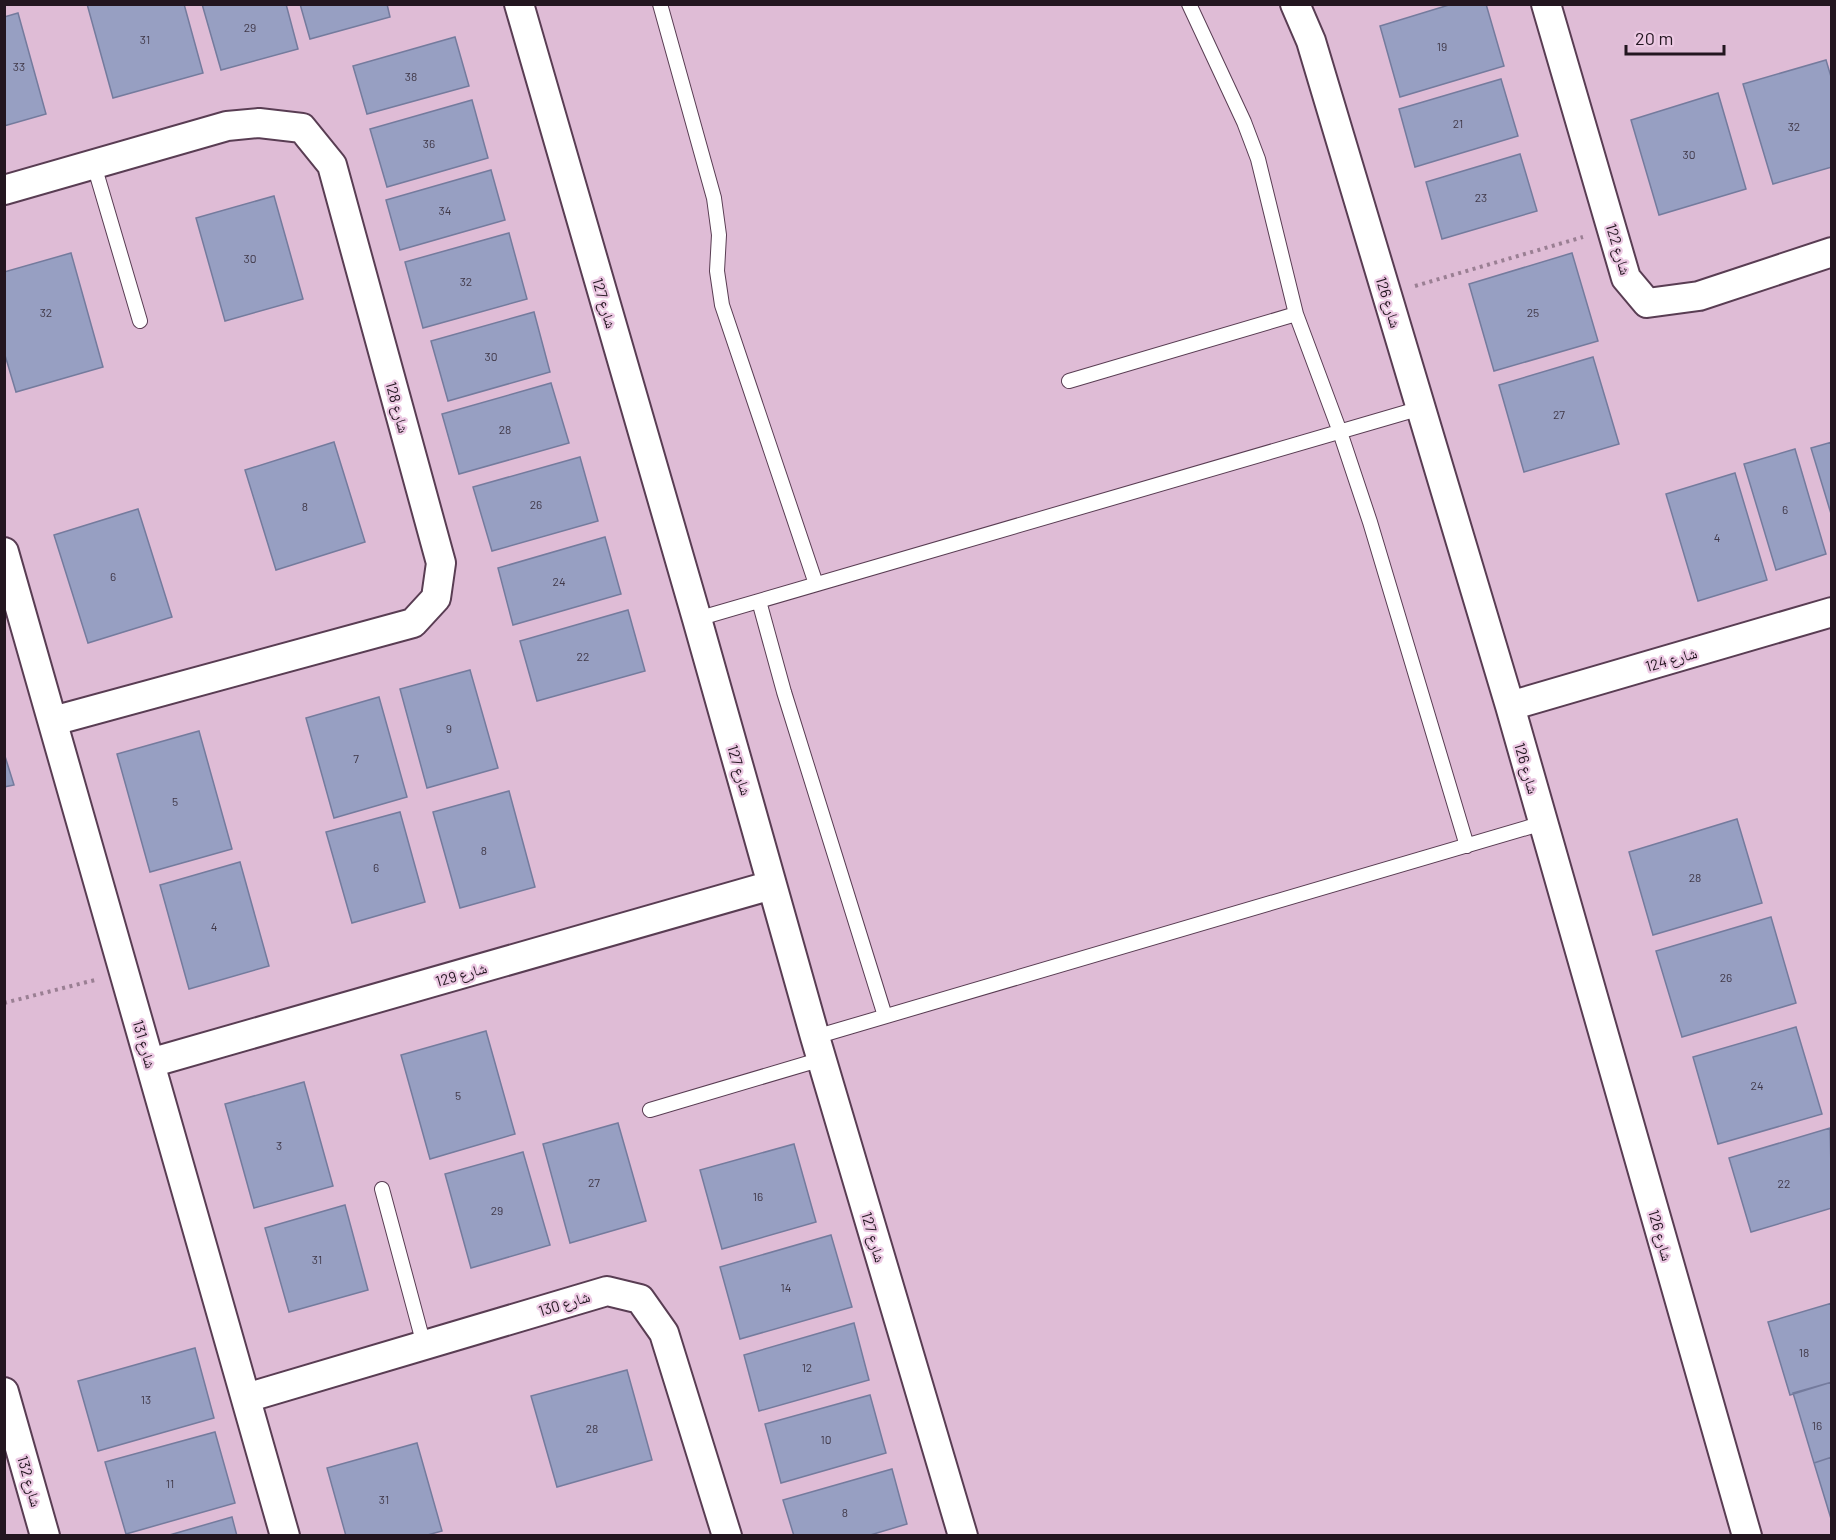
<svg xmlns="http://www.w3.org/2000/svg" width="1836" height="1540" viewBox="0 0 1836 1540" font-family="Barlow,'Noto Naskh Arabic',sans-serif">
	<style>
		.building { fill: #979fc2; stroke: #747b9d; stroke-width: 1.5 }
		.lines { fill: none; stroke-linecap: round; stroke-linejoin: round }
		.lane-casing { stroke: #593d53; stroke-width: 16 }
		.street-casing { stroke: #593d53; stroke-width: 32 }
		.path { stroke: #9a7f93; stroke-width: 4; stroke-dasharray: 3 4.5; stroke-linecap: butt }
		.lane { stroke: #fff; stroke-width: 14 }
		.street { stroke: #fff; stroke-width: 28 }
		.labels { text-anchor: middle; dominant-baseline: central; stroke-width: 4.5; stroke-linejoin: round; paint-order: stroke }
		.number-label { font-size: 12px; fill: #403848 }
		.street-label { font-size: 15px; fill: #231620; stroke: #ecc9e3 }
	</style>
	<rect width="100%" height="100%" fill="#dfbcd6"/>
	<path class="building" d="M87 4H184L203 73 113 98Z
		M202 4H286L298 49 221 70Z
		M300 4H387L390 17 310 39Z
		M1452 4H1486L1504 66 1400 97 1380 26Z
		M18 13 46 114 4 126V17Z
		M455 37 469 86 367 114 353 66Z
		M1826 60 1832 80V167L1773 184 1743 84Z
		M1501 79 1518 136 1415 167 1399 109Z
		M1718 93 1746 189 1659 215 1631 120Z
		M472 100 488 158 387 187 370 129Z
		M1520 154 1537 211 1442 239 1426 182Z
		M491 170 505 220 400 250 386 200Z
		M274 196 303 299 225 321 196 218Z
		M509 233 527 299 423 328 405 262Z
		M71 253 103 367 16 392 4 352V272Z
		M1572 253 1598 341 1494 371 1469 284Z
		M534 312 550 372 448 401 431 341Z
		M1593 357 1619 444 1524 472 1499 385Z
		M551 383 569 443 459 474 442 414Z
		M334 442 365 542 276 570 245 470Z
		M1832 442V517L1811 448Z
		M1795 449 1826 554 1776 570 1744 464Z
		M580 457 598 521 492 551 473 487Z
		M1735 473 1767 580 1698 601 1666 494Z
		M138 509 172 617 88 643 54 535Z
		M605 537 621 594 513 625 498 568Z
		M628 610 645 671 537 701 520 641Z
		M470 670 498 768 427 788 400 689Z
		M379 697 407 797 334 818 306 718Z
		M199 731 232 849 150 872 117 754Z
		M4 753 14 785 4 787Z
		M509 791 535 887 460 908 433 812Z
		M400 812 425 902 352 923 326 832Z
		M1737 819 1762 903 1653 935 1629 852Z
		M240 862 269 966 189 989 160 885Z
		M1771 917 1796 1003 1682 1037 1656 951Z
		M1796 1027 1822 1114 1718 1144 1693 1057Z
		M486 1031 515 1134 430 1159 401 1055Z
		M304 1082 333 1186 254 1208 225 1104Z
		M618 1123 646 1221 570 1243 543 1144Z
		M1830 1128 1832 1208 1751 1232 1729 1158Z
		M794 1144 816 1222 722 1249 700 1170Z
		M523 1152 550 1245 471 1268 445 1174Z
		M345 1205 368 1290 289 1312 265 1228Z
		M831 1235 852 1307 740 1339 720 1267Z
		M1832 1303V1382L1790 1395 1768 1322Z
		M854 1323 869 1380 759 1411 744 1355Z
		M195 1348 214 1418 98 1451 78 1381Z
		M627 1370 652 1460 557 1487 531 1396Z
		M1832 1382V1457L1814 1463 1793 1393Z
		M870 1395 886 1453 781 1483 765 1424Z
		M215 1432 235 1503 126 1534 105 1462Z
		M417 1443 442 1531 424 1536H346L327 1468Z
		M1832 1457V1522L1814 1463Z
		M892 1469 907 1524 867 1536H794L783 1500Z
		M232 1517 237 1536H166Z"/>
	<g class="lines">
		<g class="lane-casing">
			<path id="lane" d="M660 4 714 198 719 235 717 271 722 305 816 584
				M1189 4 1244 122 1258 159 1296 314 1340 432 1370 522 1467 846
				M94 165 140 321
				M1069 381 1296 314
				M759 601 784 692 885 1016
				M697 619 1421 408
				M815 1037 1543 823
				M650 1110 822 1059
				M382 1189 424 1345"/>
		</g>
		<g class="street-casing">
			<path id="street" d="M519 4 697 619 815 1037 963 1536
				M1295 4 1311 41 1510 706 1747 1536
				M1546 4 1626 278 1647 303 1699 296 1832 252
				M4 190 227 126 259 123 302 128 332 165 441 563 436 598 413 623 53 721
				M4 552 285 1536
				M1510 706 1832 612
				M150 1063 772 885
				M4 1392 45 1536
				M246 1398 607 1291 640 1299 664 1333 727 1536"/>
		</g>
		<path class="path" d="M1415 286 1583 237
			M4 1003 95 980"/>
		<use href="#lane" class="lane"/>
		<use href="#street" class="street"/>
	</g>
	<g class="labels">
		<g class="number-label">
			<text x="250" y="27">29</text>
			<text x="145" y="39">31</text>
			<text x="1442" y="46">19</text>
			<text x="19" y="66">33</text>
			<text x="411" y="76">38</text>
			<text x="1458" y="123">21</text>
			<text x="1794" y="126">32</text>
			<text x="429" y="143">36</text>
			<text x="1689" y="154">30</text>
			<text x="1481" y="197">23</text>
			<text x="445" y="210">34</text>
			<text x="250" y="258">30</text>
			<text x="466" y="281">32</text>
			<text x="46" y="312">32</text>
			<text x="1533" y="312">25</text>
			<text x="491" y="356">30</text>
			<text x="1559" y="414">27</text>
			<text x="505" y="429">28</text>
			<text x="536" y="504">26</text>
			<text x="305" y="506">8</text>
			<text x="1785" y="509">6</text>
			<text x="1717" y="537">4</text>
			<text x="113" y="576">6</text>
			<text x="559" y="581">24</text>
			<text x="583" y="656">22</text>
			<text x="449" y="728">9</text>
			<text x="356" y="758">7</text>
			<text x="175" y="801">5</text>
			<text x="484" y="850">8</text>
			<text x="376" y="867">6</text>
			<text x="1695" y="877">28</text>
			<text x="214" y="926">4</text>
			<text x="1726" y="977">26</text>
			<text x="1757" y="1085">24</text>
			<text x="458" y="1095">5</text>
			<text x="279" y="1145">3</text>
			<text x="594" y="1182">27</text>
			<text x="1784" y="1183">22</text>
			<text x="758" y="1196">16</text>
			<text x="497" y="1210">29</text>
			<text x="317" y="1259">31</text>
			<text x="786" y="1287">14</text>
			<text x="1804" y="1352">18</text>
			<text x="807" y="1367">12</text>
			<text x="146" y="1399">13</text>
			<text x="1817" y="1425">16</text>
			<text x="592" y="1428">28</text>
			<text x="826" y="1439">10</text>
			<text x="170" y="1483">11</text>
			<text x="384" y="1499">31</text>
			<text x="845" y="1512">8</text>
		</g>
		<g class="street-label">
			<text transform="translate(1619 249) rotate(73)">شارع 122</text>
			<text transform="translate(1389 302) rotate(73)">شارع 126</text>
			<text transform="translate(605 303) rotate(74)">شارع 127</text>
			<text transform="translate(398 407) rotate(75)">شارع 128</text>
			<text transform="translate(1671 659) rotate(-16)">شارع 124</text>
			<text transform="translate(1527 768) rotate(74)">شارع 126</text>
			<text transform="translate(740 770) rotate(74)">شارع 127</text>
			<text transform="translate(461 974) rotate(-16)">شارع 129</text>
			<text transform="translate(145 1044) rotate(74)">شارع 131</text>
			<text transform="translate(1661 1235) rotate(74)">شارع 126</text>
			<text transform="translate(874 1237) rotate(74)">شارع 127</text>
			<text transform="translate(564 1303) rotate(-17)">شارع 130</text>
			<text transform="translate(30 1481) rotate(74)">شارع 132</text>
		</g>
	</g>
	<rect width="1836" height="1540" fill="none" stroke="#231620" stroke-width="12"/>
	<path d="M1626 45v9h98v-9" fill="none" stroke="#231620" stroke-width="3"/>
	<text x="1635" y="45" font-size="18" fill="#231620" stroke="#ecc9e3" stroke-width="4.5" paint-order="stroke">20 m</text>
</svg>
